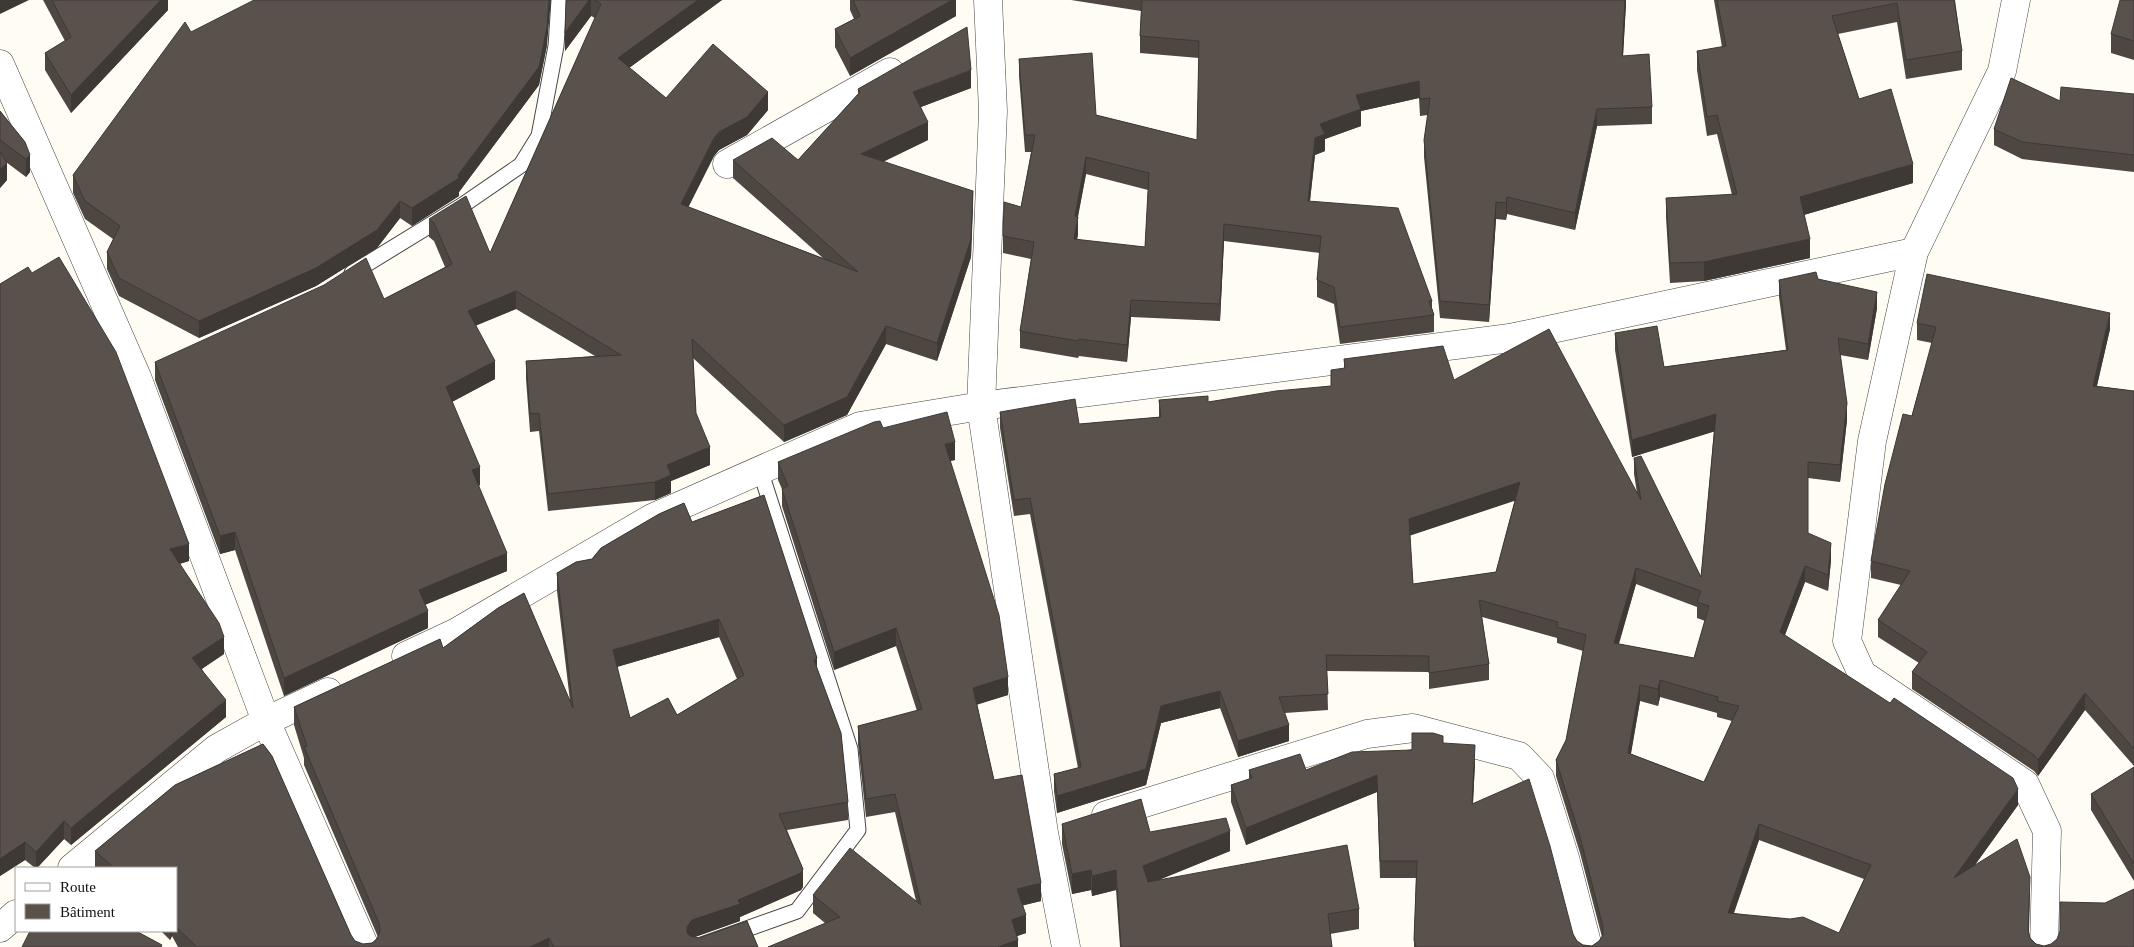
<svg xmlns="http://www.w3.org/2000/svg" width="2134" height="947" viewBox="0 0 2134 947" font-family="'Times New Roman',serif">
	<style>
		.lines { fill: none; stroke-linecap: round; stroke-linejoin: round }
		.lane-casing { stroke: #434343; stroke-width: 17 }
		.street-casing { stroke: #434343; stroke-width: 29 }
		.lane { stroke: #fff; stroke-width: 15 }
		.street { stroke: #fff; stroke-width: 28 }
		.wall { fill: #4d4641; fill-rule: evenodd }
		.shaded-wall { fill: #3e3935 }
		.building { fill: #59514c; stroke: #3e3935; fill-rule: evenodd }
	</style>
	<rect width="100%" height="100%" fill="#fffdf3"/>
	<g class="lines">
		<g class="lane-casing">
			<path id="lane" d="M352 273 463 205 521 165 539 136 556 46 559 0
				M696 947 797 911 858 830 850 749 760 470"/>
		</g>
		<g class="street-casing">
			<path id="street" d="M988 0 993 111 981 406 1044 833 1066 947
				M2016 0 2002 71 1914 252 1872 441 1847 641 1862 674 2025 784 2047 831 2044 947
				M0 64 137 377 266 721 365 947
				M727 164 890 72
				M406 656 455 633 652 518 860 426 981 406 1510 338 1914 252
				M1106 815 1367 734 1413 728 1519 756 1540 778 1565 858 1588 947
				M72 868 216 749 266 721 328 692
				M0 928 16 914"/>
		</g>
		<use href="#lane" class="lane"/>
		<use href="#street" class="street"/>
	</g>
	<path class="wall" d="M43 0H168V10L71 113 45 70V53L65 41Z
		M566 0H722L629 68 666 98 768 110 747 135 719 150 714 156 688 207 823 258 733 178V160H798L858 94V89L971 88 921 107 928 140 883 162 973 209 971 257 937 361 886 344 847 415 784 442 693 358 696 413 710 465 671 481V493L655 500 548 511 539 431 530 432 526 379V361L595 356 516 309 476 325 495 379 452 402 480 485 479 486 507 571 425 605 428 628 284 696 235 550 220 554 155 380V362L384 299 445 267 434 241 429 237V219L490 253 595 18 591 16 565 51Z
		M850 0H956V16L850 76 835 47V29L854 19 850 10Z
		M1071 0H1626L1623 56 1652 107V124L1597 126 1575 230 1507 214 1506 220 1496 219 1489 322 1440 318 1424 157V140L1428 115 1420 116 1419 98 1361 111V126L1325 139V151L1315 155 1310 201 1432 301V308L1434 315V332L1340 344 1334 304 1317 297V280L1320 253 1224 241 1220 321 1131 317 1127 362 1079 356 1078 358 1020 348V331L1031 259 1003 253V236L1021 207 1031 152H1025L1019 76V59L1096 115 1197 140 1199 58 1140 53V36L1141 11ZM1086 174 1148 190 1145 247 1077 240 1078 234V217Z
		M1714 0H1955L1962 51V70L1906 79 1897 22 1838 34 1859 99 1913 183 1804 215 1810 258 1704 281 1670 283 1666 217V198L1732 195 1717 134 1707 136 1697 70V51L1722 47Z
		M2134 0V60L2111 53V34Z
		M191 32 547 45 539 85 459 192V196L412 226 400 218 377 248 316 286 199 338 119 296 107 269V252L113 239 85 219 73 193V175Z
		M2134 94V172L2022 159 1994 145V129L2060 101Z
		M0 111 25 142 30 172 26 177 6 162 7 180 0 188Z
		M1818 279 1877 308 1868 360 1840 355 1847 420 1840 482 1808 478V533L1831 560 1828 591 1805 582 1785 635 2018 805 1975 865 2030 894 2029 932 2030 938 2036 944 2044 946 2134 947H1414L1416 878H1380L1377 792 1246 845 1231 802V785L1249 779V770H1306L1443 743 1475 762 1473 804 1573 934 1577 941 1583 945 1592 946 1599 941 1602 937 1580 853 1556 776V760L1566 740 1583 651 1557 643V638L1482 617 1489 664V680L1429 689V672L1327 671 1328 710 1285 713 1289 741 1238 757 1220 708 1161 723 1146 785 1057 813 1054 791V774L1078 768 1030 514 1014 516 1000 428V412L1079 424 1159 417V400L1208 402 1331 386 1344 368V359L1454 380 1637 493 1634 474V458L1701 577 1714 431 1632 457 1615 350V333L1664 367 1786 350 1779 297V280ZM1515 500 1496 572 1413 584 1410 535ZM1636 584 1697 607V618L1705 621 1694 658 1619 644ZM1660 697 1717 713V717L1732 721 1704 782 1631 754 1640 701 1658 706ZM1759 840 1864 879 1839 933 1734 913Z
		M0 284 189 561 180 564 224 654 202 669 226 717 71 845 64 839 37 868H35L25 860 0 876Z
		M1917 323 2110 329 2097 386 2134 391V766L2085 710 2038 776 2034 771 1912 689V672L1919 663 1878 637V620L1901 585 1871 578V561L1932 343 1917 340Z
		M883 428 955 460 950 461 1008 695 977 704 994 780 1041 901 1023 905 1026 933 1017 936 1018 947 825 923 813 913V895L916 901 895 812 866 817 858 744V726L917 711 896 646 834 670 782 506V489L778 480V462Z
		M764 495 817 658V668L841 733 848 802V820L787 830 803 869V887L801 890 740 917V921L695 937 699 938 747 921 758 947H178L172 936 170 940 161 931H176V868H95V851L175 785 263 744 272 756 351 935 355 941 363 944 372 943 378 937 304 765V758L294 725V707L440 639 443 648 498 608 524 593 570 701 557 591V573L576 562 592 559 601 548 659 514 684 503 692 522ZM719 637 737 679 677 715 668 698 630 718 617 667Z
		M2134 767V881L2091 810V794Z
		M1062 824 1150 832 1230 851 1159 880 1359 909V929L1330 934 1332 947H1120L1116 890 1092 896 1091 890 1072 894 1062 844Z"/>
	<path class="shaded-wall" d="M0 0H29L0 14Z
		M161 0H168V10L71 113V95Z
		M549 0H551L547 45 539 85 459 192V196L412 226V208L458 175Z
		M589 0H591V16L565 51V33Z
		M698 0H722L618 76V58Z
		M952 0H956V16L850 76V58Z
		M1625 0H1626V5L1622 73V56Z
		M971 70V88L913 110V92Z
		M1419 81V98L1361 111V126L1325 139V151L1315 155 1308 218V201L1315 138 1320 124 1356 95Z
		M768 92V110L747 135 719 150 714 156 681 222V204L714 138Z
		M1597 109V126L1575 230V213Z
		M928 122V140L861 172V154Z
		M30 155V172L26 177V159Z
		M1086 157V174L1076 225 1078 217V234L1074 256 1075 216Z
		M7 163V180L0 188V170Z
		M1913 164V183L1800 216V197Z
		M973 191 971 257 937 361V343Z
		M1507 197V214L1506 220V203Z
		M400 201V218L377 248 316 286 199 338V321Z
		M1496 202V219L1489 322V305Z
		M1224 224V241L1220 321V304Z
		M1810 239V258L1704 281V262Z
		M516 291V309L468 329V311Z
		M1877 292V308L1868 360V344Z
		M1131 300V317L1127 362V345Z
		M2110 313V329L2093 402V386Z
		M886 326V344L847 415 784 442V425Z
		M495 361V379L446 405V387Z
		M1847 403V420L1840 482V465Z
		M1716 414V431L1632 457V440Z
		M955 442V460L945 462V444Z
		M710 447V465L671 481V493L655 500V482L667 465Z
		M480 467V485L472 488V470Z
		M1520 482V499L1409 536V519Z
		M235 532V550L220 554V536Z
		M1831 543V560L1828 591V575Z
		M189 544V561L170 566V549Z
		M507 553V571L419 607V590Z
		M1805 566V582L1780 648V632Z
		M1636 568V584L1614 659V643Z
		M428 611V628L284 696V678Z
		M719 619V637L613 668V650Z
		M896 628V646L834 670V652Z
		M224 637V654L192 675V658Z
		M817 658V676L814 660Z
		M1008 677V695L973 706V688Z
		M1660 680V697L1658 706V689Z
		M1640 685V701L1628 769V753Z
		M1220 691V708L1161 723 1146 785 1057 813V796L1161 706Z
		M2085 693V710L2038 776V760Z
		M226 700V717L71 845V828Z
		M1289 725V741L1238 757V741Z
		M1475 745V762L1472 821V804Z
		M1377 775V792L1246 845V828Z
		M2018 789V805L1954 894V878Z
		M64 821V839L37 868H36V852Z
		M1759 824V840L1728 929V913Z
		M1230 831V851L1143 886V866Z
		M25 842V860L0 876V859Z
		M803 869V887L801 890 740 917V921L692 938 687 945V927L692 920Z
		M1091 870V890L1072 894V874Z
		M1116 870V890L1092 896V876Z
		M1041 883V901L1017 907V889Z
		M1026 915V933L1012 938V920Z
		M170 931H172V936L170 940Z
		M549 938V947H530Z
		M1018 940V947H997Z"/>
	<path class="building" d="M52 0H161L71 95 45 53 71 37Z
		M254 0H549L547 27 539 67 458 175 459 178 412 208 400 201 377 230 316 268 199 321 119 278 107 252 120 226 85 201 73 175 185 22 191 32Z
		M566 0H589L565 33Z
		M594 0H698L618 58 666 98 713 44 768 92 747 117 719 132 714 138 681 204 858 272 733 160 772 138 798 160 860 92 858 89 967 27 971 70 913 92 928 122 861 154 973 191 971 239 937 343 886 326 847 397 784 425 692 339 696 413 710 447 667 465 671 475 655 482 548 494 539 413 530 414 526 361 621 355 516 291 468 311 495 361 446 387 480 467 472 470 507 553 419 590 428 611 284 678 235 532 220 536 155 362 324 285 366 258 384 299 452 264 434 223 429 219 466 196 490 253 601 4Z
		M853 0H952L850 58 835 29 860 16Z
		M1142 0H1625L1622 56 1649 54 1652 107 1597 109 1575 213 1507 197 1506 203 1496 202 1489 305 1440 301 1424 140 1430 98 1420 99 1419 81 1356 95 1361 109 1320 124 1325 134 1315 138 1308 201 1398 208 1432 301H1429L1434 315 1340 327 1334 287 1317 280 1321 236 1224 224 1220 304 1131 300 1127 345 1079 339 1078 341 1020 331 1034 242 1003 236 1004 202 1021 207 1035 135H1025L1019 59 1092 53 1096 115 1197 140 1199 41 1140 36ZM1086 157 1149 173 1145 247 1074 239 1078 217 1075 216Z
		M1717 0H1954L1962 51 1906 60 1897 3 1832 16 1859 99 1891 89 1913 164 1800 197 1810 239 1704 262 1670 263 1666 198 1737 194 1717 115 1707 117 1697 51 1726 46Z
		M2120 0H2134V41L2111 34Z
		M2011 78 2060 101 2061 87 2134 94V155L2022 142 1994 129Z
		M0 111 25 142 30 155 26 159 0 140Z
		M0 152 7 163 0 170Z
		M59 257 116 352 189 544 170 549 219 623 224 637 192 658 226 700 71 828 64 821 36 852 25 842 0 859V284L28 267 32 273Z
		M1816 272 1818 279 1877 292 1868 344 1838 338 1847 403 1840 465 1808 462V533L1831 543 1828 575 1805 566 1780 632 1890 703 1894 698 2013 778 2018 789 1954 878 2017 839 2030 877 2028 930 2030 938 2036 944 2044 946 2051 944 2057 939 2060 931V902L2105 903 2134 889V947H1416L1414 940 1417 861H1380L1377 775 1246 828 1231 785 1252 778 1249 770 1300 754 1306 770 1352 752 1412 750V733H1433L1443 736V743L1475 745 1472 804 1529 779 1550 846 1573 934 1577 941 1583 945 1592 946 1599 941 1603 935V927L1580 837 1556 760 1566 740 1586 635 1557 627 1558 622 1479 600 1489 664 1429 673V656L1326 655 1328 694 1279 697 1289 725 1238 741 1220 691 1161 706 1146 769 1057 796 1054 774 1081 767 1030 498 1014 500 1000 412 1075 399 1079 424 1161 417 1159 400 1208 396V402L1276 391 1331 386V370L1345 368 1344 359 1443 346 1454 380 1549 329 1641 500 1634 458 1641 456 1701 577 1716 414 1632 440 1615 333 1657 326 1664 367 1788 350 1779 280ZM1520 482 1496 572 1413 584 1409 519ZM1636 568 1701 591 1697 602 1709 606 1694 658 1614 643ZM1660 680 1718 697 1717 701 1739 706 1704 782 1628 753 1640 685 1658 689ZM1759 824 1871 865 1839 933 1803 917 1790 919 1728 913Z
		M1927 274 2110 313 2093 386 2134 391V749L2085 693 2038 760 2034 755 1912 672 1927 652 1878 620 1910 571 1871 561 1885 484 1903 414 1912 416 1936 327 1917 323Z
		M947 412 955 442 945 444 999 615 1008 677 973 688 994 780 1022 775 1041 883 1017 889 1026 915 1012 920 1018 940 997 947H768L840 917 813 895 850 848 921 905 895 794 866 799 858 726 922 709 896 628 834 652 782 489 788 486 778 462 874 422 880 421 883 428Z
		M764 495 817 658 814 660 841 733 848 802 779 814 803 869 801 873 738 900 740 904 692 920 687 927V933L690 936 699 938 747 921 758 947H554L549 938 530 947H197L176 927V868H114L95 851 175 785 263 744 272 756 351 935 355 941 363 944 372 943 377 939 380 931 379 923 304 747 307 746 294 707 440 639 443 648 498 608 524 593 573 708 557 573 576 562 592 559 601 548 659 514 684 503 692 522ZM719 619 744 675 677 715 668 698 630 718 613 650Z
		M2134 767V864L2091 794Z
		M1141 799 1150 832 1226 818 1230 831 1143 866 1148 882 1347 845 1359 909 1328 914 1332 947H1121L1116 870 1092 876 1091 870 1072 874 1062 824Z
		M30 931H136L162 945 161 947H22Z"/>
	<rect x="15" y="867" width="162" height="65" fill="#ffffff" stroke="#9f9f9f"/>
	<rect x="25" y="883" width="25" height="8" fill="#ffffff" stroke="#9f9f9f"/>
	<text x="60" y="892" font-size="15" fill="#101010">Route</text>
	<rect x="25" y="904" width="25" height="15" fill="#59514c" stroke="#9f9f9f"/>
	<text x="60" y="917" font-size="15" fill="#101010">Bâtiment</text>
</svg>
